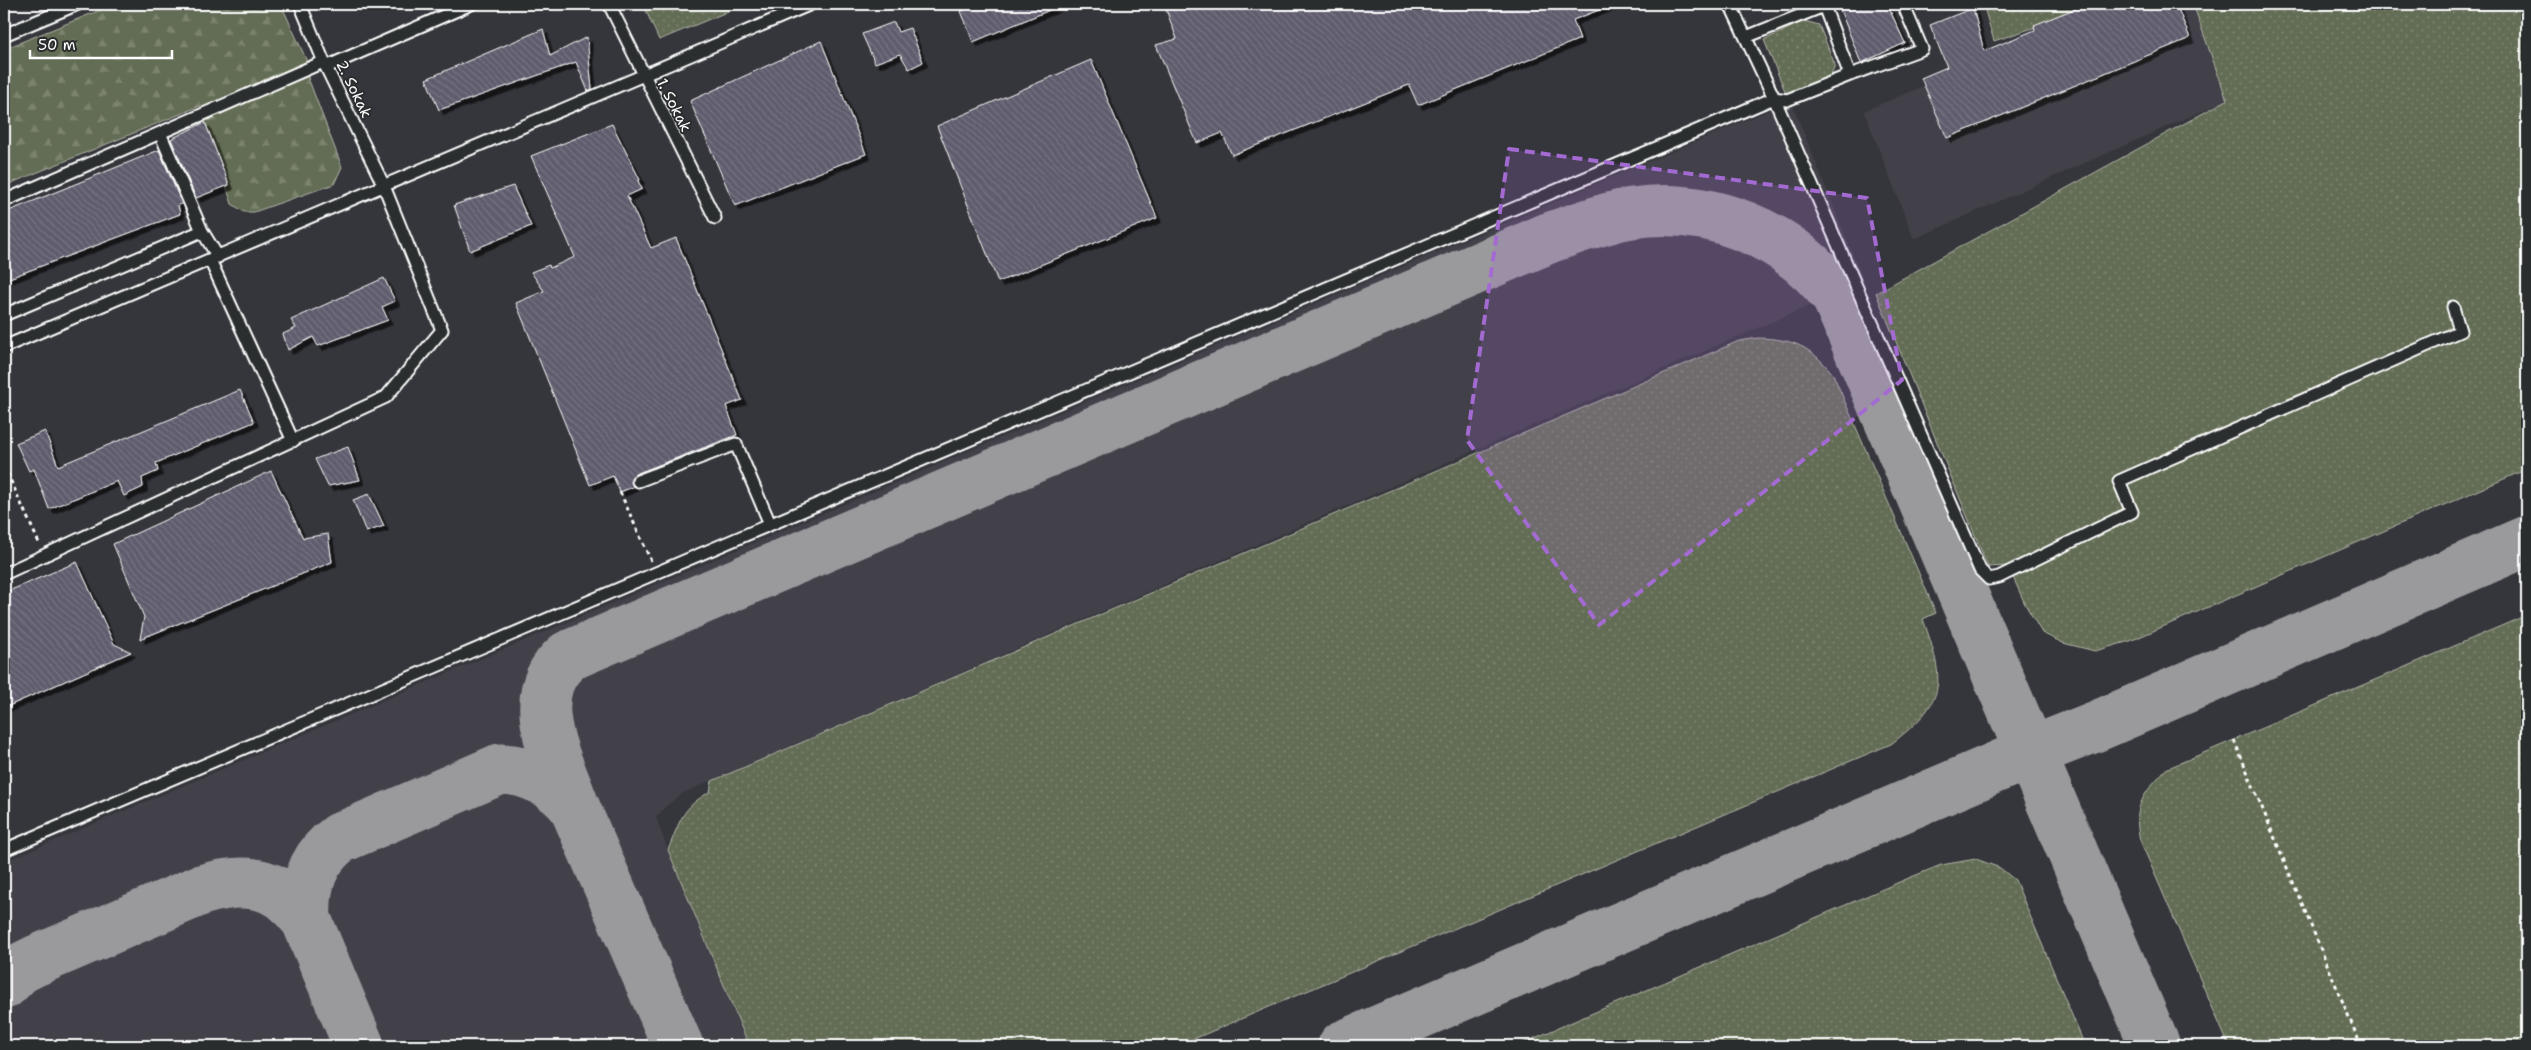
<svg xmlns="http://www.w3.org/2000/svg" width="2531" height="1050" viewBox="0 0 2531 1050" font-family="'Shantell Sans',sans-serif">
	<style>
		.built { fill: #42414a }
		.grass { fill: url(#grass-dots); stroke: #b2b6aa }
		.forest { fill: url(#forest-firs); stroke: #b2b6aa }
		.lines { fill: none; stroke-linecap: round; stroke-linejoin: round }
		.taxiway { stroke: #9a9a9d; stroke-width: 51 }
		.building { fill: url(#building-back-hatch); stroke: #fff; filter: url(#shadow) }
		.lane-casing { stroke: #fff; stroke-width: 15 }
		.path { stroke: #fff; stroke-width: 3; stroke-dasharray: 4 4; stroke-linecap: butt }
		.lane { stroke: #2a2d2e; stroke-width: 11 }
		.marked { fill: #a36bd2; fill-opacity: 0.2; stroke: #a36bd2; stroke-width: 4; stroke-dasharray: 10 6; stroke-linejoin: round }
		.labels { text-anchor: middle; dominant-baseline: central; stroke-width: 4; stroke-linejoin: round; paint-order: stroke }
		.street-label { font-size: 15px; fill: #fff; stroke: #2a2d2e }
	</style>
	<defs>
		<pattern id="grass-dots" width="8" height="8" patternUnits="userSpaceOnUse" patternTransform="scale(1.25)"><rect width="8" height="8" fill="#646d54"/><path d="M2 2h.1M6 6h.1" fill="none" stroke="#7b836e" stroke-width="1.8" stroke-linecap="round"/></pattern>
		<pattern id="forest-firs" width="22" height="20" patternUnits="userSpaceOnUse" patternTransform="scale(1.25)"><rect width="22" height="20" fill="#646d54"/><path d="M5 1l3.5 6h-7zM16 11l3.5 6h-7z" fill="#7b836e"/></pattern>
		<pattern id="building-back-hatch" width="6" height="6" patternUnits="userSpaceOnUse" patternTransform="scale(1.25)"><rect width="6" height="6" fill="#5f5c6d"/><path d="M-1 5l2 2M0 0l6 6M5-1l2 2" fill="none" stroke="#777483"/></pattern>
		<filter id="shadow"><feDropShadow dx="4.5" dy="4.5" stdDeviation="0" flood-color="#0009"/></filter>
	</defs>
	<rect width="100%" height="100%" fill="#35363b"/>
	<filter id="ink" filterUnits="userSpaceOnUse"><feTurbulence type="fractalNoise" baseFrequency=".02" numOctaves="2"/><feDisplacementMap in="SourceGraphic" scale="10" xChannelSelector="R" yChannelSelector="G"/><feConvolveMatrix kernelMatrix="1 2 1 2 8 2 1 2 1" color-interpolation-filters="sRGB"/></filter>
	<g filter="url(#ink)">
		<path class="built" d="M2120 4H2193L2227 100 1914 239 1864 111Z
			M1791 101 1864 282 683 793 665 807 656 818 677 875 749 1046H4V862Z"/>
		<path class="grass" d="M643 4H746L659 40Z
			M1983 4H2104L1994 41Z
			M2193 4H2527V469L2130 641 2095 651 2063 643 2042 633 2025 604 2008 566 1988 567 1876 293 2227 100Z
			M1804 21 1819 25 1835 65 1830 78 1787 96 1764 40Z
			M1758 338C1794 339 1810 346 1833 374L1936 613 1923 619C1946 684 1947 701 1891 744L1177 1046H749L668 850C680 821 682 807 710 792L712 781 1739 341Z
			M2527 615V1046H2229L2140 840C2132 806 2144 793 2166 769Z
			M1976 859 2000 868 2015 880 2085 1046H1516L1904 880 1941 865Z"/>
		<path class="forest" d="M115 4H281L311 70 210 112 200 106 4 186V49Z
			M307 75 342 167 334 184 254 212H244L232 204 205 121 213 112Z"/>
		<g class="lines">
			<path class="taxiway" d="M574 806C557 759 521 696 568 656L1551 237C1577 229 1604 217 1632 213 1708 201 1791 234 1837 297L2155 1046
				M4 984 19 969 35 961 201 890C232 881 265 877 290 902 296 907 301 914 306 919
				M359 1046 306 919C304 886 312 858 340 838L500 769C528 769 557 784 574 806L678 1046
				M1343 1046 2039 749 2097 726 2527 541"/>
		</g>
		<path class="building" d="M980 4H1064L973 42 961 11Z
			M1164 4H1612V5L1573 20 1580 39 1418 105 1409 85 1232 155 1222 133 1197 143 1156 45 1177 39Z
			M1846 4H1887L1905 43 1861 63 1839 7Z
			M2087 4H2176L2190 38 1947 138 1921 78 1947 67 1930 25 1973 8 1984 51 2035 30 2034 25Z
			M894 22 898 32 910 28 923 62 909 69 900 54 875 63 862 34Z
			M543 29 550 56 587 37 592 89 588 91 576 62 439 110 426 79Z
			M821 41 866 154 735 206 690 101Z
			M1091 60 1157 218 998 282 937 126Z
			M205 122 229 185 196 198 171 139Z
			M612 124 640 180 638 181 642 189 627 196 651 248 676 238 742 400 726 406 737 435 635 474 631 479 633 487 620 492 613 476 590 485 516 303 544 291 531 272 549 265 550 268 575 257 531 156Z
			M159 150 182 204 178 205 180 214 4 280V213Z
			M513 186 531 226 470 251 454 205Z
			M384 278 395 301 382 307 388 320 318 346 313 337 288 350 283 334 296 328 291 320Z
			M240 390 254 422 156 463 158 471 142 478 143 487 124 496 117 481 49 509 34 469 29 471 16 443 45 431 58 466Z
			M348 447 360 480 328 486 315 459Z
			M271 471 303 538 328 534 332 562 140 639 144 617 113 544Z
			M369 494 384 526 366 532 353 500Z
			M77 562 114 644 131 652 4 708V593Z"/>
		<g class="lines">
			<g class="lane-casing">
				<path id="lane" d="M609 4 715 218
					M4 35 78 4
					M1746 37 1824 6 1850 75 1787 100 1774 98
					M326 67 471 4
					M1850 75 1922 49 1903 4
					M1774 98 1980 570 1989 579 1999 577 2132 512 2119 481 2460 331 2453 307
					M160 133 202 231 218 257
					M4 201 323 62
					M210 260 293 441
					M4 315 202 231
					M4 347 811 4
					M638 481 736 444 770 524
					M4 574 386 397 442 330 384 186 326 67 300 4
					M4 850 1774 98 1730 4"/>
			</g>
			<path class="path" d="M4 466 39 543
				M620 492 651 561
				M2234 740 2361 1046"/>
			<use href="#lane" class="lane"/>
		</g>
	</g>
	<path class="marked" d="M1509 149 1867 198 1902 380 1599 625 1467 440Z"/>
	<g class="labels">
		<g class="street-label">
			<text transform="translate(354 89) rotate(64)">2. Sokak</text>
			<text transform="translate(674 105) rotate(63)">1. Sokak</text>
		</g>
	</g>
	<rect width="2531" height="1050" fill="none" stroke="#2a2d2e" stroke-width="20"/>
	<rect x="10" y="10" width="2511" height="1030" fill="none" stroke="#fff" stroke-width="2" filter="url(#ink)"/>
	<path d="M30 50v8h142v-8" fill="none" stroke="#ffffff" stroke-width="2.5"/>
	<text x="38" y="50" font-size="15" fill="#ffffff" stroke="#2a2d2e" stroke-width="4" paint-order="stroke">50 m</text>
</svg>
